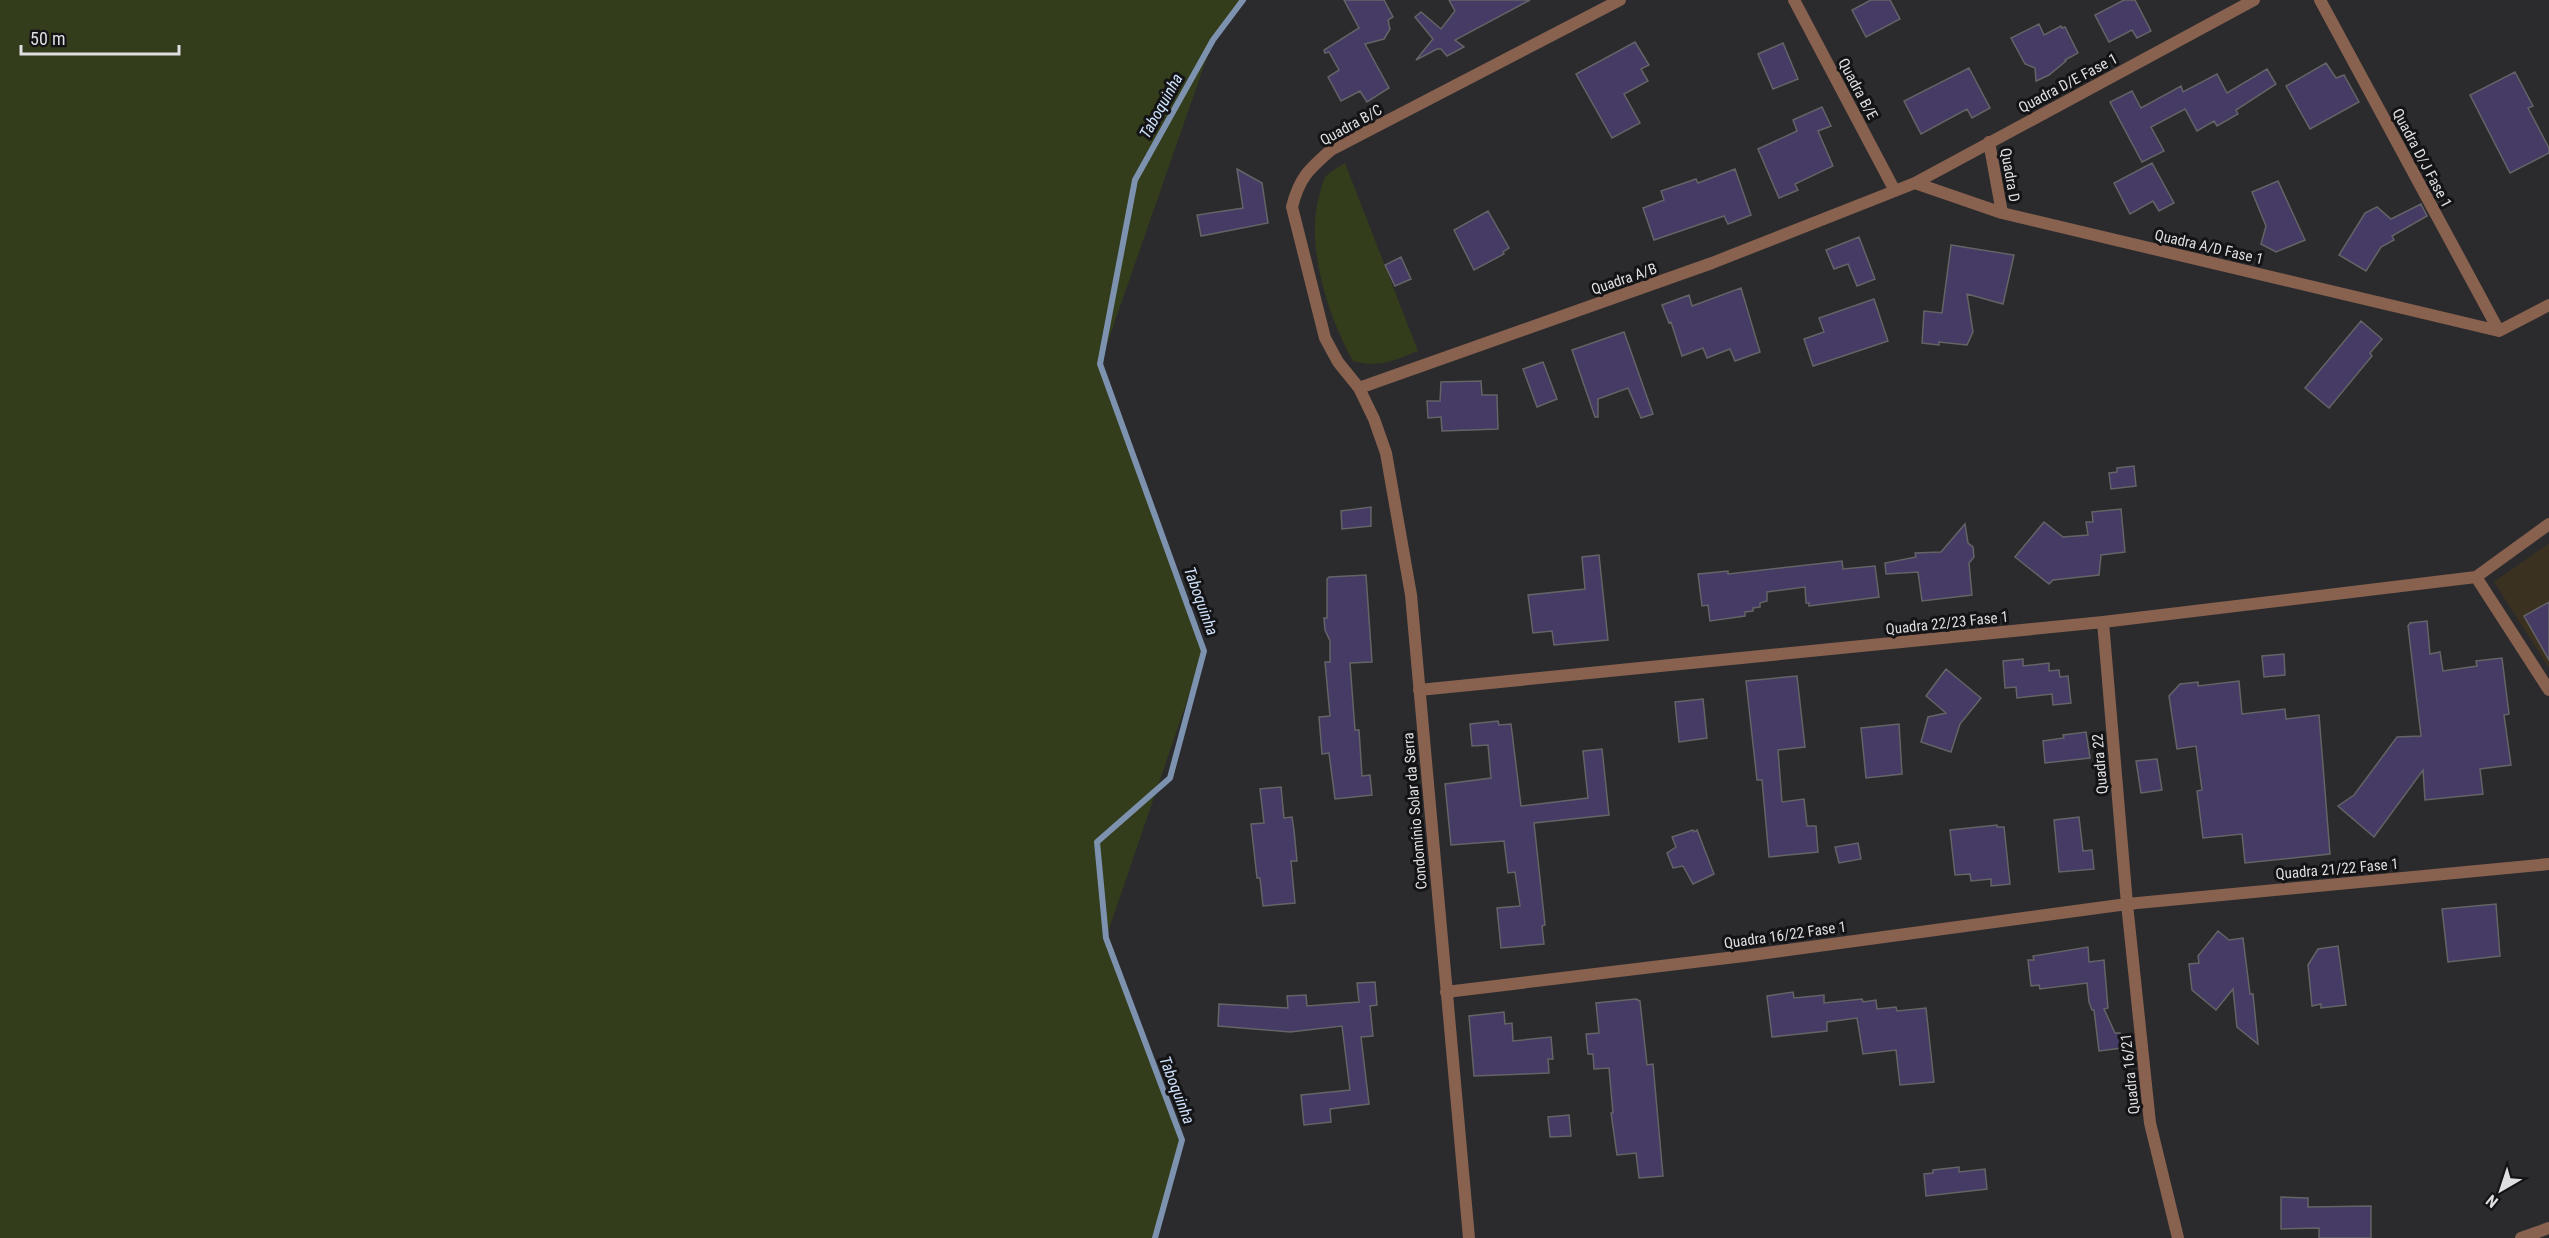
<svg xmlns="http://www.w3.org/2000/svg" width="2549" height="1238" viewBox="0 0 2549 1238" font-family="'Roboto Condensed',sans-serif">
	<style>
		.commercial { fill: #3a3121 }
		.green { fill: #333c1b }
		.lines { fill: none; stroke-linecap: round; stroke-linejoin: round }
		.stream { stroke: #7d92ae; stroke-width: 6 }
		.building { fill: #453b64; stroke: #646467; stroke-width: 1.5 }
		.street { stroke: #88614f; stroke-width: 12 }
		.labels { text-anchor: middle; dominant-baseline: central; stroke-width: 6; stroke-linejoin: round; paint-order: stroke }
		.street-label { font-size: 15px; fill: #dfdfe1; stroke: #141315 }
		.water-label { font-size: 16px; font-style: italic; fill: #cee2fb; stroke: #141315 }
	</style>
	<rect width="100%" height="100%" fill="#2b2b2e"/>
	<path class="commercial" d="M2549 543V668L2494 582Z"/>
	<path class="green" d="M0 0H1243L1213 40 1100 364 1204 651 1106 938 1182 1140 1155 1238H0Z
		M1345 163 1418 351C1393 361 1380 368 1353 361 1328 316 1304 243 1320 193 1321 188 1323 180 1326 176 1331 171 1339 167 1345 163Z"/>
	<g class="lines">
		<path class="stream" d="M1155 1238 1182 1140 1106 938 1097 842 1170 778 1204 651 1100 364 1135 180 1213 40 1243 0"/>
	</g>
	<path class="building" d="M1344 0H1384L1393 17 1388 20 1390 29 1384 39 1365 44 1389 88 1367 102 1360 91 1341 101 1328 77 1339 70 1329 52 1325 53 1324 50 1359 28Z
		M1449 0H1530L1455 40 1464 47 1447 56 1441 49H1437L1416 60 1433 39 1415 17 1421 12 1441 29 1455 11Z
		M1871 0H1890L1900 19 1866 37 1852 10Z
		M2124 0H2135L2151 31 2137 38 2132 30 2109 42 2095 15Z
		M2039 24 2044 35 2061 26 2062 28 2065 27 2078 53 2065 60 2066 61 2049 75 2036 81 2035 68 2025 64 2011 38Z
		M1635 42 1649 65 1641 69 1648 81 1624 94 1640 123 1612 138 1576 74Z
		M1783 43 1798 79 1773 89 1758 54Z
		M2326 63 2336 78 2344 75 2359 102 2310 129 2286 86Z
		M1969 68 1990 108 1972 118 1967 109 1921 134 1904 101Z
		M2267 69 2276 84 2236 110 2238 114 2217 126 2214 121 2197 131 2185 109 2151 127 2164 151 2142 162 2110 102 2132 91 2141 108 2181 86 2183 92 2217 74 2227 93Z
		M2515 72 2533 106 2528 108 2549 148V153L2510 173 2470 95Z
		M1822 107 1831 126 1818 131 1833 166 1795 184 1798 190 1779 198 1758 149 1797 131 1793 120Z
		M2152 163 2174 203 2159 211 2153 201 2130 214 2114 183Z
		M1237 169 1262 183 1268 223 1201 236 1197 215 1243 208Z
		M1735 169 1751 215 1728 224 1724 216 1654 240 1643 208 1664 200 1661 191 1696 179 1698 183Z
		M2278 181 2305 240 2276 252 2261 244 2266 226 2252 192Z
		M2421 204 2427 216 2392 236 2394 240 2381 247 2366 271 2339 255 2365 213 2377 207 2391 219Z
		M1488 211 1509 248 1503 252 1504 254 1474 270 1454 230Z
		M1859 237 1875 279 1857 286 1848 264 1834 269 1826 250Z
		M1951 245 2014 255 2003 304 1967 294 1973 332 1967 345 1939 342V345L1922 343 1924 311 1942 313Z
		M1401 257 1411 279 1395 286 1385 265Z
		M1741 288 1760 352 1735 361 1730 349 1707 358 1703 348 1682 356 1671 322 1669 323 1662 305 1689 295 1692 306Z
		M1874 299 1888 341 1813 366 1804 339 1824 332 1819 318Z
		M2361 321 2382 339 2370 353 2372 356 2329 408 2305 388Z
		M1624 332 1653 414 1641 418 1628 388 1598 399V417H1595L1572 350Z
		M1543 362 1557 399 1537 407 1523 369Z
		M1481 381 1482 395H1497L1498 429 1442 431 1441 417 1428 418 1427 401H1440L1441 382Z
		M2134 466 2136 486 2111 489 2109 473 2117 472V468Z
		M1371 507V526L1342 529 1341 511Z
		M2121 509 2125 552 2101 555 2099 575 2053 580 2049 584 2015 557 2044 522 2063 537 2088 535 2086 522H2093L2092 512Z
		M1965 524 1968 543 1973 547 1974 557 1969 563 1972 595 1922 601 1918 572 1886 574 1885 563 1916 557 1915 553 1941 552Z
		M1599 555 1608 640 1554 645 1552 631 1533 633 1528 595 1585 589 1582 557Z
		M1842 561 1843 569 1875 566 1879 597 1809 606V603H1806L1805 587 1767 592V601L1760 603V607L1753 608V611L1745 612V616L1710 621 1708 605 1702 606 1698 574 1728 571V574Z
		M1366 575 1372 662 1350 663 1355 730H1359L1362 776 1370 775 1372 795 1335 799 1329 753 1322 754 1319 717 1330 716 1325 662H1330V641L1325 630 1324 618H1327V579L1329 577Z
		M2549 602V660L2524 616Z
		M2427 621 2430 654 2440 652 2443 671 2477 666 2476 661 2502 658 2509 714 2504 715 2511 765 2480 769 2483 794 2425 800 2423 770 2374 837 2338 806 2354 795 2397 737 2421 736 2408 626 2410 623Z
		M2284 654 2285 675 2264 677 2262 656Z
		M2023 659V666L2049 663V671L2059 670 2060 677 2068 676 2071 703 2053 705 2052 694 2017 698 2016 687 2005 688 2003 661Z
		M1946 669 1981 698 1960 724 1951 752 1921 742 1928 717 1946 713 1926 696Z
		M1797 676 1805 747 1778 750 1782 802 1804 799 1807 826H1816L1818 852 1769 857 1762 780H1757L1746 681Z
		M2239 681 2242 714 2285 709 2286 719 2319 715 2330 854 2245 863 2242 834 2203 838 2197 791 2202 790 2196 746 2177 749 2169 696 2180 684 2198 682V686Z
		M1703 699 1707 738 1679 742 1675 702Z
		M1498 721 1499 725 1511 724 1521 806 1588 798 1583 751 1602 749 1609 815 1534 823 1545 925 1542 926 1544 944 1501 948 1497 908 1520 906 1515 872 1508 873 1504 841 1451 845 1445 784 1491 778 1488 745 1472 746 1470 724Z
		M1899 724 1902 774 1866 778 1861 728Z
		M2086 732 2090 758 2045 763 2043 741 2064 738 2063 735Z
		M2157 759 2162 790 2141 793 2136 761Z
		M1281 787 1284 818 1292 817 1294 830 1297 861H1291L1295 903 1263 906 1260 878H1257L1251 824 1264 823 1260 789Z
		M2079 817 2083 851 2092 850 2094 869 2059 872 2054 820Z
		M1997 825V827H2004L2010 884 1991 886V879L1971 881 1970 874 1955 875 1950 830Z
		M1693 830 1694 832 1697 830 1714 874 1693 884 1683 866 1673 868 1667 853 1676 847 1672 837Z
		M1858 843 1861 859 1839 863 1835 847Z
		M2496 904 2500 956 2448 962 2442 909Z
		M2218 931 2229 940 2243 938 2250 994H2253L2258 1044 2237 1027 2233 989 2216 1010 2192 990 2189 964 2199 963 2198 956Z
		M2338 946 2346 1005 2321 1008V1004L2312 1006 2308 965 2318 949Z
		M2088 947 2089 962 2104 960 2108 1008 2104 1009 2115 1033H2120L2122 1048 2099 1051 2094 1010H2092L2089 1002 2087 983 2040 989 2039 985 2031 986 2028 960H2034L2033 956Z
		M1375 982 1377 1005 1370 1006 1373 1036 1361 1037 1369 1104 1330 1109 1331 1122 1304 1125 1301 1095 1350 1090 1342 1026 1290 1032 1218 1026 1219 1004 1288 1008 1287 996 1306 995 1307 1006 1359 1002 1357 983Z
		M1793 992 1794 998 1824 995V1003L1862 999 1863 1002 1876 1000 1877 1009 1896 1007 1897 1011 1926 1008 1934 1082 1900 1085 1896 1050 1863 1054 1857 1018 1827 1022V1031L1772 1037 1767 996Z
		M1636 999 1640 1001 1647 1065 1653 1064 1663 1176 1639 1178 1636 1153 1617 1155 1611 1113H1613L1609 1068 1594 1069 1593 1054H1588L1586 1034 1599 1033 1596 1003Z
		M1504 1012 1505 1024 1512 1023 1513 1041 1551 1037 1553 1059H1548L1549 1073 1474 1076 1469 1016Z
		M1569 1115 1571 1136 1550 1137 1548 1117Z
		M1959 1167V1172L1985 1169 1987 1189 1926 1196 1924 1174 1933 1173V1170Z
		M2281 1197 2308 1198V1207L2371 1206V1238H2319V1228L2281 1229Z"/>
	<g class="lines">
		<path class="street" d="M1794 0 1895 191
			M2320 0 2499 331
			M1989 142 2002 213
			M1915 183 2002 213 2499 331
			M2499 331 2549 305
			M1359 388 1712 263 1915 183 2254 0
			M2476 577 2549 690
			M2103 622 2127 904 2150 1123 2178 1238
			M1419 690 2103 622 2476 577 2549 524
			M1446 992 1744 956 2127 904 2549 864
			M1469 1238 1411 595 1386 453 1374 419 1359 388 1338 362 1325 338 1292 207C1299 178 1309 169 1331 150L1620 0
			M2521 1238 2549 1228"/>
	</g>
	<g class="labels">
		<g class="street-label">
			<text transform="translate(2068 83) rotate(-28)">Quadra D/E Fase 1</text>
			<text transform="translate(1858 89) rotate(62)">Quadra B/E</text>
			<text transform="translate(1351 125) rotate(-29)">Quadra B/C</text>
			<text transform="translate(2422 158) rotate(62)">Quadra D/J Fase 1</text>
			<text transform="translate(2010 175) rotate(80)">Quadra D</text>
			<text transform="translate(2209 247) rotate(13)">Quadra A/D Fase 1</text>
			<text transform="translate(1624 279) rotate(-19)">Quadra A/B</text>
			<text transform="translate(1947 623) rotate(-6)">Quadra 22/23 Fase 1</text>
			<text transform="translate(2100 764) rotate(-95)">Quadra 22</text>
			<text transform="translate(1415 811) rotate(-95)">Condomínio Solar da Serra</text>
			<text transform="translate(2337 869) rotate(-5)">Quadra 21/22 Fase 1</text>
			<text transform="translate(1785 935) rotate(-8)">Quadra 16/22 Fase 1</text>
			<text transform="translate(2130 1074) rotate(-96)">Quadra 16/21</text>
		</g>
		<g class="water-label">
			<text transform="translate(1161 106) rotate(-61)">Taboquinha</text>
			<text transform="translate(1201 601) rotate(70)">Taboquinha</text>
			<text transform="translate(1177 1090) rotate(69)">Taboquinha</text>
		</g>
	</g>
	<g transform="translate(2501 1190) rotate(219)" stroke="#141315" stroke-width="4.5" paint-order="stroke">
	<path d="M0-4.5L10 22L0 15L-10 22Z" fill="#dfdfe1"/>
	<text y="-9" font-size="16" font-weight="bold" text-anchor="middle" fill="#dfdfe1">N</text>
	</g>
	<path d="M21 45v9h158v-9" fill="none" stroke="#dfdfe1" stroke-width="3"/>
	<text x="30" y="45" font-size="18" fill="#dfdfe1" stroke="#141315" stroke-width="4.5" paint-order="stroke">50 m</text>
</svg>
